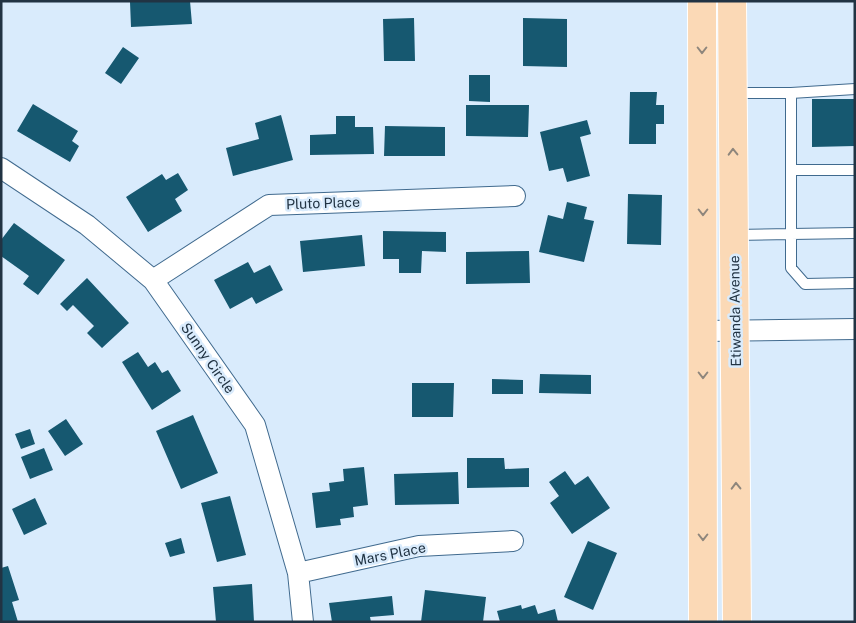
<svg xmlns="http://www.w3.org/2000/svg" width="856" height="623" viewBox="0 0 856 623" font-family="'Public Sans',sans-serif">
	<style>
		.building { fill: #165870 }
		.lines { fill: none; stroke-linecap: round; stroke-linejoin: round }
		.lane-casing { stroke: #406a8e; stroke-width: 12 }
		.street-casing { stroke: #406a8e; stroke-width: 22 }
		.primary-casing { stroke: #fff; stroke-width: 30 }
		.lane { stroke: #fff; stroke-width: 10 }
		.street { stroke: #fff; stroke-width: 20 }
		.primary { stroke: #fbd9b6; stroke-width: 28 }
		.oneway { stroke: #8e867c }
		.labels { text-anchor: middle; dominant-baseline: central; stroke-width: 5; stroke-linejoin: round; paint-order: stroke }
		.street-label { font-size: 14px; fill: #213343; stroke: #d9ebfc }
	</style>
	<rect width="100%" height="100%" fill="#d9ebfc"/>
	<path class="building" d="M190 1 192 24 131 27 130 2Z
		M414 18 415 61H384L383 19Z
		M523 18 567 19V67L523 66Z
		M123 47 139 58 121 84 105 73Z
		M469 75H490V102L469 101Z
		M630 92H657L656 105H664V124H656V144H629Z
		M812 99H855V146L812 147Z
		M33 104 78 131 72 141 79 146 70 162 17 131Z
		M466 105H529L528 137 466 136Z
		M281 115 293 160 233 176 226 148 259 139 255 123Z
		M336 116H355V127H373L374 154 310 155V135L336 134Z
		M587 120 591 134 580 137 590 176 567 182 563 168 549 171 540 132Z
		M385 126 445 127V156H384Z
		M178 173 188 190 175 199 182 211 148 232 126 197 162 174 166 180Z
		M628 194 662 195 661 245 627 244Z
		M567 202 587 207 584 219 594 221 584 262 539 252 548 215 563 219Z
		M14 223 65 260 38 295 23 284 29 276 1 256V240Z
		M383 231 446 232V252L422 251 421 273H399V259H383Z
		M362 235 365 266 303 272 300 241Z
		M529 251 530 283 466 284V252Z
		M248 262 254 273 270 265 283 290 256 304 252 297 230 309 214 280Z
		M87 278 129 323 102 348 87 333 94 326 73 305 67 311 60 304Z
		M138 352 148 367 155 362 162 373 168 370 181 391 152 410 122 362Z
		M540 374 591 375V394L539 393Z
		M492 379 523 380V394H492Z
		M412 383H454L453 417H412Z
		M193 415 218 473 181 489 156 431Z
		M66 419 83 444 65 456 48 431Z
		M30 429 35 444 21 449 15 434Z
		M44 448 53 470 30 479 21 457Z
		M467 458H504L505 469 529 468V487L467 488Z
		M364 467 368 505 353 507 354 517 340 519 341 525 316 528 312 493 330 491 329 483 344 481 343 469Z
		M565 471 575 485 588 476 610 508 572 534 550 503 559 496 549 482Z
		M458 472 459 504 395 505 394 474Z
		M230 496 246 555 217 562 201 503Z
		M35 498 47 524 24 535 12 509Z
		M181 538 185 553 170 557 165 543Z
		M588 541 617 553 593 610 564 597Z
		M8 566 19 600 12 602 18 622H1V568Z
		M252 584 254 622H216L213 587Z
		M425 590 486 597 483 622H421Z
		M392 596 394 615 370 617 371 622H332L329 603Z
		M521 605 522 609 535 605 538 614 555 609 558 622H500L497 611Z"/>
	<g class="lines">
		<g class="lane-casing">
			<path id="lane" d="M733 93H791V234L735 235
				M791 93 855 89
				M791 170H855
				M855 233 791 234V268L805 284 855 283"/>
		</g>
		<g class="street-casing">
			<path id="street" d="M1 168 87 225 153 280 255 425 298 573 303 622
				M153 280 269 205 515 196
				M703 331 855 329
				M298 573 419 546 513 541"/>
		</g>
		<g class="primary-casing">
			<path id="primary" d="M702 1 703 622
				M732 1 737 622"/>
		</g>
		<use href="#lane" class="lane"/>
		<use href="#street" class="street"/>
		<use href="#primary" class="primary"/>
	</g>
	<defs><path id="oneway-chevron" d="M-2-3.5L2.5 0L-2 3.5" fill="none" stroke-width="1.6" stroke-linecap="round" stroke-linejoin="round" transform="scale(1.25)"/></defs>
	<g class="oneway">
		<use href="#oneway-chevron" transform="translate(702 50) rotate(90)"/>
		<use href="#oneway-chevron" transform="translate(733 152) rotate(-91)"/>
		<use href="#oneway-chevron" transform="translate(703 212) rotate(90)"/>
		<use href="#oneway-chevron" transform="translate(703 375) rotate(90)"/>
		<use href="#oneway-chevron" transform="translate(736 486) rotate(-91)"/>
		<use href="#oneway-chevron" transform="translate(703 537) rotate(90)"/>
	</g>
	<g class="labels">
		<g class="street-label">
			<text transform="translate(323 203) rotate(-2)">Pluto Place</text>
			<text transform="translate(735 311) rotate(-91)">Etiwanda Avenue</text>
			<text transform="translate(208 358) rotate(55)">Sunny Circle</text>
			<text transform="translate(390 554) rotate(-11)">Mars Place</text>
		</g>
	</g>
	<rect width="856" height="623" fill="none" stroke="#213343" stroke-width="5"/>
</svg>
